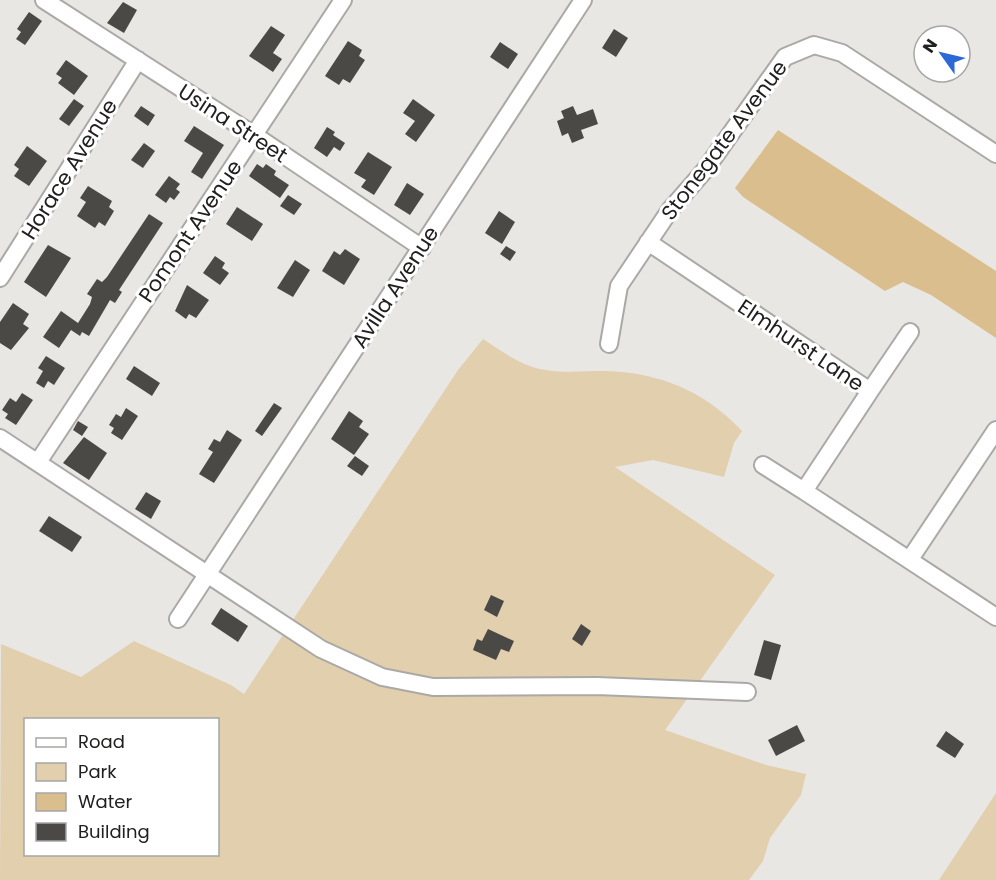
<svg xmlns="http://www.w3.org/2000/svg" width="996" height="880" viewBox="0 0 996 880" font-family="Poppins,sans-serif">
	<style>
		.green { fill: #e2cfae; fill-rule: evenodd }
		.water { fill: #dabe8d }
		.building { fill: #4b4946 }
		.lines { fill: none; stroke-linecap: round; stroke-linejoin: round }
		.minor-casing { stroke: #aba9a6; stroke-width: 20 }
		.minor { stroke: #fff; stroke-width: 16 }
		.labels { text-anchor: middle; dominant-baseline: central; stroke-width: 6; stroke-linejoin: round; paint-order: stroke }
		.street-label { font-size: 21px; fill: #21201f; stroke: #fff }
	</style>
	<rect width="100%" height="100%" fill="#e9e7e4"/>
	<path class="green" d="M483 339C500 350 520 365 540 369 568 375 595 369 622 372 671 377 709 396 742 431L734 443 724 477 653 460 615 467 775 575 665 730 766 765 806 774 801 795 770 838 763 861 749 880H0L1 644 81 677 134 641 231 685 244 694 458 370ZM26 720H218V854H26Z
		M996 793V880H939Z"/>
	<path class="water" d="M778 130 996 271V338L931 295 903 282 885 291 743 197 735 188Z"/>
	<path class="building" d="M123 2 137 10 124 33 107 23Z
		M29 12 42 21 25 45 16 39 21 32 17 29Z
		M271 26 285 35 273 53 282 59 273 72 249 56Z
		M614 29 628 38 616 57 602 48Z
		M348 41 362 50 359 56 365 60 350 83 343 79 339 85 325 76Z
		M500 42 518 54 508 69 490 57Z
		M66 60 88 76 74 95 58 83 62 78 56 74Z
		M74 99 84 106 69 126 59 119Z
		M413 99 435 115 416 142 405 134 415 121 403 113Z
		M141 106 155 115 148 126 134 116Z
		M573 106 577 115 593 109 598 124 581 130 584 138 572 143 568 133 562 136 557 121 564 118 561 111Z
		M194 126 224 145 202 179 191 172 203 153 184 141Z
		M327 127 335 132 333 135 345 143 340 151 334 147 327 157 314 148Z
		M144 143 155 151 143 168 131 160Z
		M27 146 47 161 29 186 14 176 19 169 14 165Z
		M368 152 392 167 374 195 361 187 366 180 354 173Z
		M257 164 263 168 266 164 276 171 274 175 289 185 280 198 249 176Z
		M169 176 180 184 176 189 180 192 174 200 170 197 166 203 155 195Z
		M407 183 424 194 410 215 394 205Z
		M88 186 112 201 109 207 114 211 105 226 99 222 95 228 77 216 86 202 80 198Z
		M288 195 302 204 294 215 280 206Z
		M237 207 263 224 252 241 226 224Z
		M499 211 515 222 502 244 485 233Z
		M149 214 163 223 119 290 122 292 115 303 110 300 89 336 82 332 80 336 71 330 59 348 43 337 61 311 78 323 90 304 92 297 87 294 97 279 102 282 107 277Z
		M48 245 71 258 46 297 24 282Z
		M506 246 516 252 510 261 500 254Z
		M345 249 360 259 344 285 322 271 334 251 340 255Z
		M215 256 225 263 222 268 229 273 220 285 203 273Z
		M295 260 310 270 293 297 277 288Z
		M187 285 209 300 196 318 189 314 186 319 175 311Z
		M13 303 29 314 23 324 29 328 11 350 0 343V322Z
		M46 356 65 368 54 385 48 381 44 388 36 383 43 371 38 368Z
		M134 366 160 383 152 396 126 379Z
		M22 393 33 400 16 425 5 418 8 414 2 410 10 398 16 402Z
		M274 403 282 408 262 436 255 431Z
		M126 408 138 416 122 440 111 433 114 428 109 425 116 414 121 417Z
		M349 411 363 421 359 427 369 434 354 455 331 439Z
		M78 421 88 427 82 436 73 430Z
		M227 430 242 440 214 483 199 474 213 452 208 449 214 439 220 442Z
		M84 437 107 453 89 480 63 463Z
		M355 456 369 466 362 476 347 466Z
		M146 492 161 501 151 519 135 509Z
		M49 516 82 537 72 552 39 531Z
		M491 595 504 601 497 617 484 610Z
		M221 608 248 626 238 642 211 624Z
		M581 624 591 631 582 646 572 639Z
		M488 629 514 641 509 652 501 649 496 660 473 650 477 639 482 641Z
		M764 640 781 645 771 680 754 675Z
		M797 725 805 741 776 756 768 740Z
		M946 731 964 744 955 758 936 746Z"/>
	<g class="lines">
		<g class="minor-casing">
			<path id="minor" d="M44 0 254 135 422 248
				M648 242 870 391 804 491 996 617
				M0 278 138 60
				M609 344 619 286 670 210 705 170 785 57 814 45 842 53 996 154
				M870 391 910 332
				M0 438 321 649 382 677 433 687 597 686 747 692
				M38 462 343 0
				M763 465 804 491
				M910 559 996 430
				M178 619 583 0"/>
		</g>
		<use href="#minor" class="minor"/>
	</g>
	<g class="labels">
		<g class="street-label">
			<text transform="translate(233 123) rotate(33)">Usina Street</text>
			<text transform="translate(724 140) rotate(-53)">Stonegate Avenue</text>
			<text transform="translate(69 169) rotate(-58)">Horace Avenue</text>
			<text transform="translate(190 231) rotate(-56)">Pomont Avenue</text>
			<text transform="translate(395 287) rotate(-57)">Avilla Avenue</text>
			<text transform="translate(801 345) rotate(34)">Elmhurst Lane</text>
		</g>
	</g>
	<rect x="24" y="718" width="195" height="138" fill="#ffffff" stroke="#a6a6a5" stroke-width="1.5"/>
	<rect x="36" y="738" width="30" height="9" fill="#ffffff" stroke="#a6a6a5" stroke-width="1.5"/>
	<text x="78" y="748" font-size="18" fill="#21201f">Road</text>
	<rect x="36" y="763" width="30" height="18" fill="#e2cfae" stroke="#a6a6a5" stroke-width="1.5"/>
	<text x="78" y="778" font-size="18" fill="#21201f">Park</text>
	<rect x="36" y="793" width="30" height="18" fill="#dabe8d" stroke="#a6a6a5" stroke-width="1.5"/>
	<text x="78" y="808" font-size="18" fill="#21201f">Water</text>
	<rect x="36" y="823" width="30" height="18" fill="#4b4946" stroke="#a6a6a5" stroke-width="1.5"/>
	<text x="78" y="838" font-size="18" fill="#21201f">Building</text>
	<g transform="translate(942 54) rotate(304)"><circle r="28" fill="#ffffff" stroke="#a6a6a5" stroke-width="1.5"/>
	<path d="M0-4.5L10 22L0 15L-10 22Z" fill="#2c69d6"/>
	<text y="-9" font-size="16" font-weight="bold" text-anchor="middle" fill="#21201f">N</text>
	</g>
</svg>
